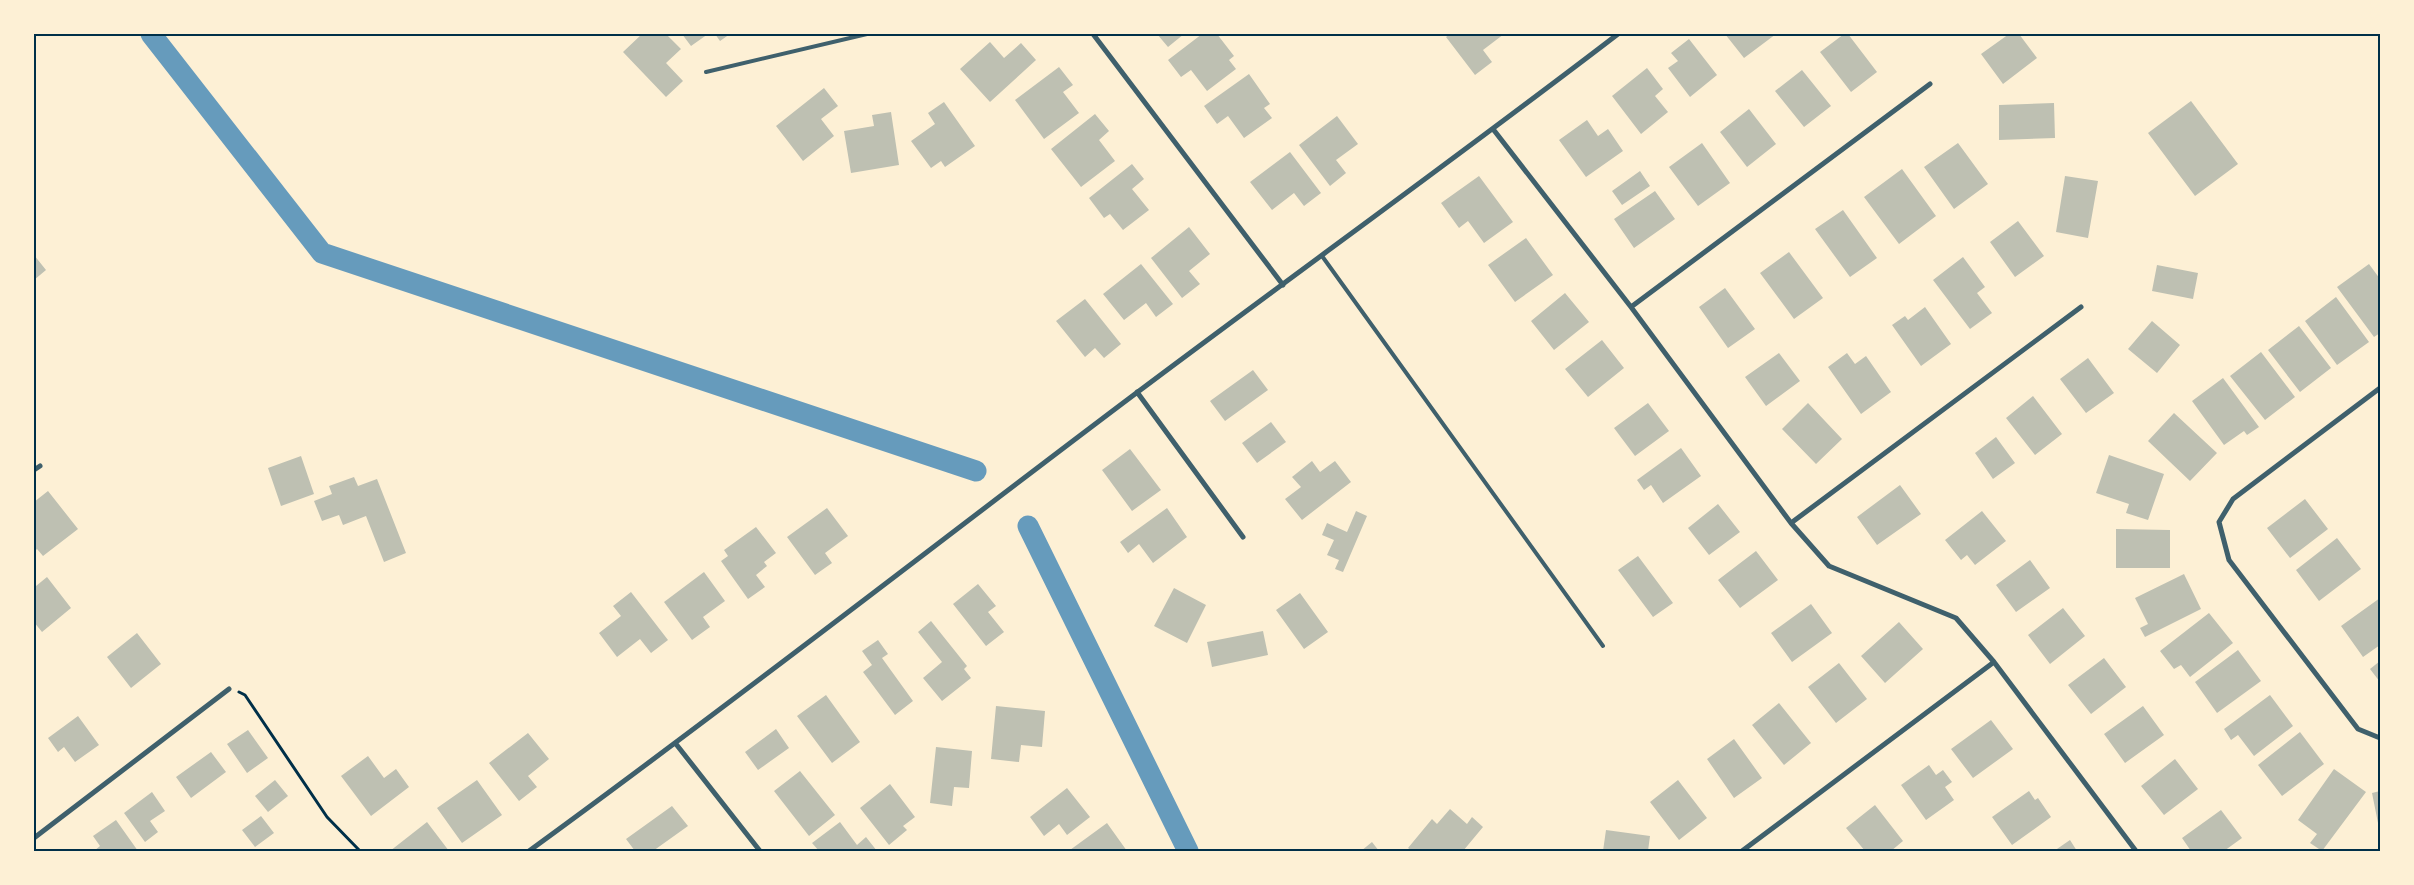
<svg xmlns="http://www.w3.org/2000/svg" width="2414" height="885" viewBox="0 0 2414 885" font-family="'Times New Roman',serif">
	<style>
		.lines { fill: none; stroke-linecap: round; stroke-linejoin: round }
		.canal { stroke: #669bbc; stroke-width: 21 }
		.building { fill: #bec0b2 }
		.path { stroke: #003049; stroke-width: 3 }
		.service { stroke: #3f606c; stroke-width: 4 }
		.minor { stroke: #3f606c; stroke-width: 5 }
		.neatline { fill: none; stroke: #003049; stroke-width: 2 }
	</style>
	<rect width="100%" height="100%" fill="#fdf0d5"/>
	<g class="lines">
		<path class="canal" d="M151 34 322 253 976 471
			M1028 526 1188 851"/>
	</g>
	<path class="building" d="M642 34H666L681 49 666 63 683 81 666 97 623 52Z
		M682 34H708L691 46Z
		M715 34H730L720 41Z
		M1157 34H1184L1168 47Z
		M1202 34H1217L1234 56 1229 60 1236 69 1207 91 1191 70 1181 77 1168 60Z
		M1450 34H1504L1483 50 1492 62 1475 75 1446 37Z
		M1725 34H1776L1744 58Z
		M1844 34H1848L1877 72 1851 92 1820 52Z
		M2009 34H2019L2037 58 2003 84 1981 54Z
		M1689 39 1717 75 1690 97 1668 68 1678 61 1671 53Z
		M990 42 1004 58 1021 43 1036 60 990 102 960 69Z
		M1059 67 1073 85 1063 92 1079 113 1044 139 1015 100Z
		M1647 68 1663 89 1655 96 1668 112 1641 134 1612 96Z
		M1802 70 1831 106 1804 127 1775 91Z
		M1249 74 1270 104 1264 108 1272 118 1244 138 1228 116 1217 124 1204 106Z
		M824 88 838 106 821 119 834 136 803 161 776 126Z
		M2191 101 2238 164 2195 196 2148 133Z
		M944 102 975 146 945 167 941 161 931 168 911 141 935 124 928 113Z
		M2054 103 2055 138 1999 140V105Z
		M1749 109 1776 144 1747 167 1720 132Z
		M891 112 899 165 851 173 844 131 874 126 872 115Z
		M1095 114 1109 131 1099 140 1115 161 1081 187 1051 149Z
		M1337 116 1358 144 1336 160 1346 173 1330 186 1299 145Z
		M1587 120 1598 136 1608 129 1623 151 1586 177 1559 140Z
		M1702 143 1730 183 1698 206 1669 167Z
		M1958 143 1988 184 1954 209 1924 167Z
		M1290 152 1321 193 1304 206 1294 193 1272 210 1250 182Z
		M1132 164 1144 179 1132 189 1149 210 1123 230 1110 214 1104 218 1089 198Z
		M1902 169 1936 216 1899 244 1864 197Z
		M1640 171 1650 186 1622 205 1612 191Z
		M1479 176 1513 222 1484 243 1468 221 1459 228 1441 203Z
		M2065 176 2098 181 2088 238 2056 232Z
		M1655 191 1675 219 1634 248 1614 219Z
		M1843 210 1877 258 1850 277 1815 229Z
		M2018 221 2044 256 2015 277 1990 242Z
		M1189 227 1210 254 1189 271 1200 284 1182 298 1151 258Z
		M1526 238 1553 275 1515 302 1488 265Z
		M1789 252 1823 298 1794 319 1760 273Z
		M34 255 46 270 34 280Z
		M1963 257 1985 287 1977 293 1992 313 1970 329 1933 280Z
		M1141 264 1173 304 1156 317 1146 303 1124 320 1103 294Z
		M2369 264 2380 279V333L2374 337 2337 287Z
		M2157 265 2198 273 2193 299 2152 291Z
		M1725 288 1755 329 1728 348 1699 307Z
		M1565 293 1589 322 1554 350 1531 321Z
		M2336 297 2369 342 2337 365 2305 321Z
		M1085 299 1121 344 1104 358 1095 348 1085 357 1056 321Z
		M1925 307 1951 344 1921 366 1892 325 1905 316 1908 320Z
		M2152 321 2180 345 2157 373 2128 349Z
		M2299 326 2331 368 2300 392 2268 350Z
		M1602 340 1624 368 1588 397 1565 369Z
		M2261 352 2295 397 2265 420 2230 376Z
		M1779 353 1800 381 1766 406 1745 377Z
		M1847 353 1855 364 1866 356 1891 392 1861 414 1828 367Z
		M2088 358 2114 393 2086 413 2060 379Z
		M1253 370 1268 390 1225 421 1210 401Z
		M2223 378 2259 427 2247 435 2244 431 2224 445 2192 401Z
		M2033 396 2062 434 2035 455 2006 418Z
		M1648 403 1669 431 1635 456 1614 428Z
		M1808 403 1842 439 1816 464 1782 429Z
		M2174 413 2217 453 2190 481 2148 441Z
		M1271 422 1286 442 1257 463 1242 443Z
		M1996 437 2015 463 1993 479 1975 453Z
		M1681 448 1701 476 1663 503 1651 485 1644 490 1637 480Z
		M1130 449 1161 490 1132 511 1102 470Z
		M2109 455 2164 474 2148 520 2126 513 2129 504 2096 493Z
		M301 456 314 494 281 506 268 468Z
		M1312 461 1320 472 1335 461 1351 482 1302 520 1285 499 1301 487 1292 477Z
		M354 477 358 486 377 479 406 553 384 562 366 516 343 525 339 515 322 521 314 501 332 494 329 486Z
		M1900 485 1921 514 1877 545 1857 517Z
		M48 491 78 529 43 556 37 549 34 552V502Z
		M2305 499 2328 529 2290 558 2267 528Z
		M1718 504 1740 532 1709 555 1688 528Z
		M827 508 848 536 825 553 832 563 815 575 787 537Z
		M1167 508 1187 537 1153 563 1139 544 1128 553 1120 542Z
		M1356 511 1367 516 1343 572 1335 569 1339 560 1327 555 1334 540 1322 535 1327 523 1347 532Z
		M1982 511 2006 541 1975 565 1967 555 1961 560 1945 540Z
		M756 527 776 553 764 562 767 566 756 575 765 587 748 599 721 561 728 556 724 550Z
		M2116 529 2170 530V568H2116Z
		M2337 538 2361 569 2319 601 2296 570Z
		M1756 551 1778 580 1740 608 1718 580Z
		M1638 556 1673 603 1653 617 1618 570Z
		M2030 560 2050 588 2016 612 1996 585Z
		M704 572 725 601 703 617 710 627 692 640 664 602Z
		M2184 574 2201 609 2145 637 2140 628 2148 624 2135 598Z
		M47 577 71 608 42 632 34 622V583L36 586Z
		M978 584 996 606 988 612 1004 632 986 646 953 604Z
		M1174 588 1206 605 1187 643 1154 626Z
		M631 592 668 640 651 653 640 639 617 657 599 633 621 616 613 606Z
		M1300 593 1328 632 1304 649 1276 610Z
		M2380 598V645L2363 657 2341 626Z
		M1811 604 1832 633 1792 662 1771 633Z
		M2063 608 2085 636 2050 664 2028 635Z
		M2209 613 2233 643 2190 677 2181 665 2174 669 2160 651Z
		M931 621 967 666 964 669 971 678 942 701 923 678 942 662 918 632Z
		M1899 622 1923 649 1885 683 1861 656Z
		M1263 631 1268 655 1212 667 1207 642Z
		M137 633 161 664 131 688 107 657Z
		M878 640 888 654 882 658 913 701 895 715 863 672 872 665 862 651Z
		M2238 650 2261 681 2217 713 2195 682Z
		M2104 658 2126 687 2091 714 2068 685Z
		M2380 661V682L2370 669Z
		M1839 663 1867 699 1836 723 1808 687Z
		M826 695 860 742 832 763 797 716Z
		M2270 695 2293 726 2254 756 2238 735 2231 740 2224 729Z
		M1779 703 1811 743 1784 765 1752 725Z
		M996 706 1045 711 1042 747 1021 745 1019 762 991 759Z
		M2143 706 2164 735 2125 763 2104 734Z
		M78 716 99 745 75 762 64 747 58 752 48 738Z
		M1991 720 2013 749 1973 778 1951 749Z
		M776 729 789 748 758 770 745 752Z
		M248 730 268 758 247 773 227 744Z
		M2300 732 2324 764 2282 796 2258 765Z
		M528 733 549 759 528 776 537 787 519 801 489 763Z
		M1734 739 1762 778 1734 798 1707 759Z
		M936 747 972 751 969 788 954 787 952 806 930 803Z
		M211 752 226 772 191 798 176 777Z
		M368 756 384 778 396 769 409 787 371 816 341 776Z
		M2175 759 2198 789 2164 815 2141 786Z
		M1929 765 1936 775 1943 770 1952 782 1945 787 1954 800 1926 820 1901 785Z
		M2334 769 2366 792 2322 851 2310 843 2317 834 2298 820Z
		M800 771 835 815 809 836 774 791Z
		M275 780 288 796 268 812 255 796Z
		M477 780 502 815 462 843 437 808Z
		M1678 780 1707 818 1679 840 1650 802Z
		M890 784 915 817 903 826 907 830 889 845 860 808Z
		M1067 788 1090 817 1067 835 1059 824 1044 836 1030 817Z
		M2029 791 2035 800 2038 798 2051 817 2012 845 1992 817Z
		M2380 791V828H2379L2372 793Z
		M152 792 165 811 150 821 158 832 145 842 124 813Z
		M1875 805 1903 841 1891 851H1865L1846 828Z
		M672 806 688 826 653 851H635L626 839Z
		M1450 809 1467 824 1472 817 1483 827 1463 851H1412L1408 848 1432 819 1437 824Z
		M2221 810 2242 838 2224 851H2191L2182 838Z
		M261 816 274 833 255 847 242 830Z
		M116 820 138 851H94L100 846 93 836Z
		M427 822 449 851H390Z
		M840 822 857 845 866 837 877 851H819L812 843Z
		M1107 823 1127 851H1070V850Z
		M1606 830 1650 836 1648 851H1603Z
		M2070 840 2077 851H2054Z
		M1372 842 1379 851H1361Z"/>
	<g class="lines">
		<path class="path" d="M239 692 245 695 327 817 360 851"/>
		<path class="service" d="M706 72 867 34
			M1322 256 1603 646"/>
		<path class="minor" d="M1093 34 1283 285
			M1493 129 1631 307 1791 523 1829 566 1956 618 1994 662 2136 851
			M1631 307 1930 84
			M2380 388 2233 499 2219 522 2229 560 2358 729 2380 738
			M1137 392 1243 537
			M34 470 40 466
			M1791 523 2081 307
			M676 744 760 851
			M34 838 229 689
			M529 851C734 702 933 546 1135 394 1296 273 1459 156 1618 34
			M1742 851 1994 662"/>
	</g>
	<rect width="2414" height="885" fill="none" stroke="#fdf0d5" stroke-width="70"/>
	<rect x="35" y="35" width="2344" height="815" class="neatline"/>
</svg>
